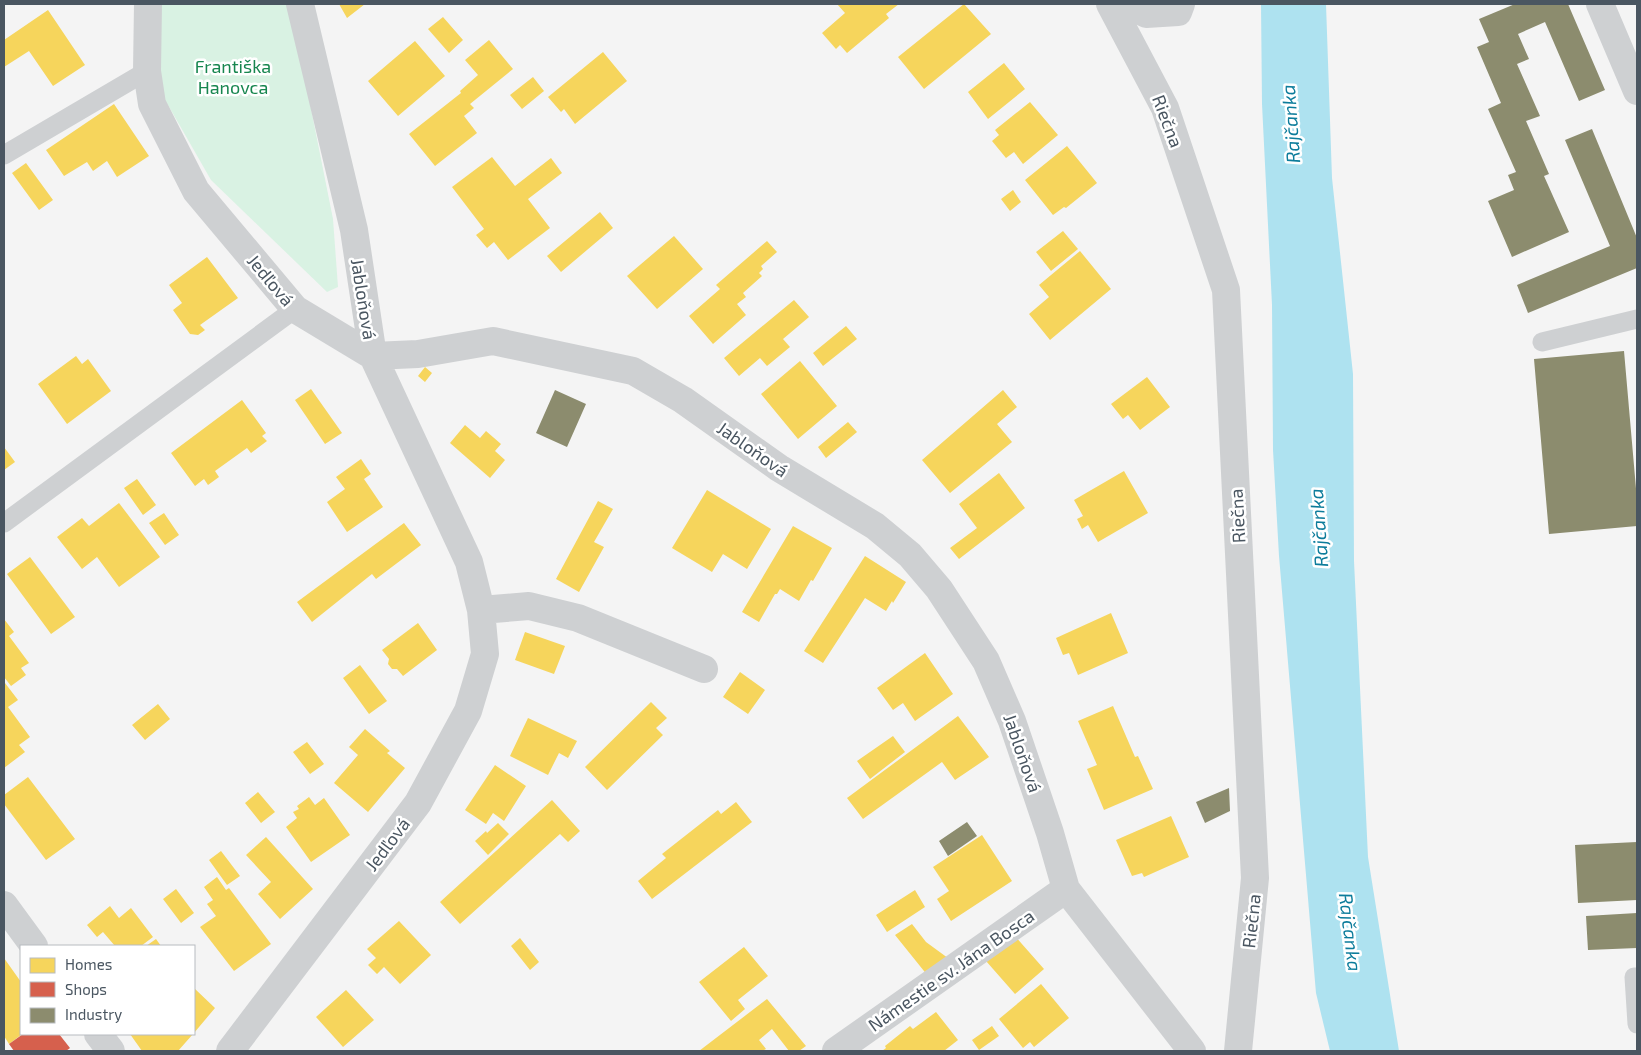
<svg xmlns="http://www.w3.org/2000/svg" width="1641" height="1055" viewBox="0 0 1641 1055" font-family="'Exo 2',sans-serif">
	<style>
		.green { fill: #d9f2e3 }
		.water { fill: #aee2f0 }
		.homes { fill: #f6d55c }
		.shops { fill: #d6604d }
		.industry { fill: #8c8c6e }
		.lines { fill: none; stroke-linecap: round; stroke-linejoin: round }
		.service { stroke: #ced0d2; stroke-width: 19 }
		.minor { stroke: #ced0d2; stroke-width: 28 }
		.tertiary { stroke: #ced0d2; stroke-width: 28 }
		.labels { text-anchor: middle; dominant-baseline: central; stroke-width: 5; stroke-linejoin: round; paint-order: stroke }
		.park-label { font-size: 18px; fill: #17864f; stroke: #fff }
		.street-label { font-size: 18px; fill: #4a5661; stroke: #fff }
		.water-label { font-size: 19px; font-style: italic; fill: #0c7c9b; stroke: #fff }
	</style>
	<rect width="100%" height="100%" fill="#f4f4f4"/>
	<path class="green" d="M158 4H290L333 219 338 287 327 292 211 180 164 98 158 71Z"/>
	<path class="water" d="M1261 4H1326L1332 178 1353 374 1354 561 1368 857 1399 1051H1330L1316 993 1279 556 1273 450 1272 305 1262 104Z"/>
	<path class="homes" d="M339 4H365L347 18Z
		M837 4H899L886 14 889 18 847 53 840 45 836 49 822 33 845 13Z
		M964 4 991 34 924 89 898 57Z
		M48 10 85 65 53 86 29 51 4 67V40Z
		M443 17 463 40 449 53 428 29Z
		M489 40 513 69 470 104 474 108 464 116 477 133 435 166 409 134 461 93 460 91 478 75 465 60Z
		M415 41 445 76 398 116 368 81Z
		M603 52 627 81 575 124 564 109 561 112 548 97Z
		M1004 63 1025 89 988 119 968 92Z
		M533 77 544 91 522 109 510 95Z
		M1030 102 1058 135 1023 164 1014 152 1006 158 992 141 999 135 995 130Z
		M114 104 149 156 117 177 107 161 93 171 87 162 64 176 46 150Z
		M1067 146 1097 183 1066 208 1064 207 1053 215 1025 180Z
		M492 157 515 186 551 158 562 173 528 199 550 228 508 260 494 242 487 248 476 235 484 229 452 187Z
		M26 163 53 200 39 210 12 173Z
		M1013 190 1021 202 1010 211 1001 199Z
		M600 212 613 228 561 272 547 256Z
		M1063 231 1078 249 1051 271 1036 252Z
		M674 236 703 269 657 309 627 276Z
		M767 241 777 252 761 266 763 269 759 273 762 276 743 293 746 297 737 304 746 315 713 344 689 316 720 289 716 285Z
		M1080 251 1111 289 1050 340 1029 314 1049 297 1039 285Z
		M207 257 238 298 200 325 205 330 198 335 190 334 173 310 182 303 169 285Z
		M794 300 809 317 783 339 790 347 767 366 760 358 739 376 724 358Z
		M846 326 857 339 823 366 813 353Z
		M76 356 82 364 88 359 111 391 67 424 38 384Z
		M800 361 837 406 798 439 761 394Z
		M425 367 432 373 425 382 418 376Z
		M1147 377 1170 407 1140 430 1128 415 1123 419 1111 404Z
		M311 389 342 433 325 444 295 400Z
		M1003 390 1017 407 997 424 1012 442 950 493 922 460Z
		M242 400 266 433 262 436 267 441 251 453 247 448 215 471 219 477 208 485 204 479 195 486 171 453Z
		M848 422 857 432 826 458 818 447Z
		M465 425 480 438 486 431 501 444 495 451 505 460 490 478 450 443Z
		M4 447 15 462 4 470Z
		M361 459 371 474 364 479 383 507 347 532 327 502 345 489 336 477Z
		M1124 471 1148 513 1098 542 1088 525 1082 529 1077 519 1083 516 1074 500Z
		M999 473 1025 508 959 559 950 548 977 528 959 504Z
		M137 479 156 505 143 515 124 488Z
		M707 490 771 529 747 569 723 554 712 572 672 548Z
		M598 501 613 509 594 542 604 547 579 592 556 579Z
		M119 503 160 557 119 587 97 557 82 569 57 537 82 518 89 526Z
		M164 513 179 535 165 545 149 523Z
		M404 523 421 545 376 579 372 574 312 622 297 602Z
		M793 526 832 548 813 581 811 580 799 601 780 589 777 594H775L759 622 742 612Z
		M865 556 906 582 893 603 892 601 886 611 865 598 823 663 804 651Z
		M30 557 75 617 51 634 7 574Z
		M1111 613 1128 653 1078 675 1069 653 1063 655 1056 638Z
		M4 619 14 632 9 636 29 663 21 668 26 675 11 686 4 677Z
		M418 623 437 650 403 676 397 669H392L388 664 389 659 382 650Z
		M525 632 565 646 554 674 515 660Z
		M925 653 953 694 915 721 903 703 893 710 877 688Z
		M360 665 387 701 369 714 343 678Z
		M740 672 765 690 748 714 723 697Z
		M5 683 18 700 8 707 30 737 19 745 25 752 4 768V684Z
		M651 702 667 718 656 728 663 735 607 790 585 767Z
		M158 704 170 719 145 740 132 725Z
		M1113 706 1135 757 1138 756 1153 789 1104 810 1087 769 1097 765 1078 721Z
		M958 716 989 757 955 780 942 762 863 819 847 798Z
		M528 718 577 741 568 758 559 753 548 775 510 756Z
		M365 729 390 751 387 753 405 768 368 812 334 783 358 755 349 747Z
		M893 736 905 752 870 779 857 761Z
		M307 742 324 764 310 774 293 752Z
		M495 765 526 786 504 821 493 813 486 824 465 810Z
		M28 777 75 839 46 860 4 804V795Z
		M258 792 275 812 261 823 245 803Z
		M309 797 315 805 324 798 350 835 311 862 286 827 297 818 293 812 299 809 297 806Z
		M552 800 580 831 568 842 560 834 460 924 440 902Z
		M736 802 752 822 652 899 638 881 666 858 662 854 718 810 721 814Z
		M1171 816 1189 857 1144 877 1142 873 1132 876 1116 840Z
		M498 823 509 834 488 855 475 841 486 831 487 833Z
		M982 835 1012 881 951 921 937 899 949 891 933 867Z
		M266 837 313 889 280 919 258 894 271 882 246 855Z
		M221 851 240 876 227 885 209 860Z
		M217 877 226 890 229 888 271 944 234 971 200 927 216 916 207 904 213 900 204 887Z
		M176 889 194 913 181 923 163 899Z
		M915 890 925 907 887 932 876 915Z
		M110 906 119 918 131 908 153 937 141 946H115L103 932 97 937 87 925Z
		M399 921 431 955 400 984 384 967 377 974 368 965 376 958 367 949Z
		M912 924 926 942 952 961 928 976 895 935Z
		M1015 936 1044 969 1015 994 986 961Z
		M520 938 539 962 530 970 511 946Z
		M156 939 161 946H146Z
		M744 947 768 976 738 1000 745 1009 731 1021 699 982Z
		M4 958 21 982V1035L9 1044 4 1036Z
		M1041 984 1069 1018 1034 1047 1030 1042 1023 1048 999 1019Z
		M194 988 215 1008 194 1033Z
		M346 990 374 1020 343 1047 316 1017Z
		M767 999 806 1046 799 1051H789L772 1029 759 1040 766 1049 762 1051H699Z
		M936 1012 958 1040 944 1051H882L886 1048 885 1046 910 1026 913 1029Z
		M992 1026 999 1036 979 1050 972 1040Z
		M130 1034H193L178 1051H142Z"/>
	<path class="shops" d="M23 1034H59L70 1048 66 1051H14L9 1044Z"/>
	<path class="industry" d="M1515 4H1568L1605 90 1579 101 1545 22 1518 34 1529 59 1517 64 1540 116 1526 121 1549 174 1544 176 1569 232 1512 257 1488 201 1514 190 1508 175 1516 172 1488 109 1501 103 1477 47 1489 42 1479 19Z
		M1592 129 1637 238V268L1528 313 1517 285 1610 246 1565 140Z
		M1624 351 1637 500V526L1549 534 1534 359Z
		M555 390 586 404 567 447 536 433Z
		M1229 788 1230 811 1205 823 1196 802Z
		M967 822 977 836 948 856 939 841Z
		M1637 842V900L1578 903 1575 845Z
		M1637 913V948L1588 950 1586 916Z"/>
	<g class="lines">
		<path class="service" d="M4 155 147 71
			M1542 342 1637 319
			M4 523 295 309
			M1637 977H1634L1637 1024"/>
		<path class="minor" d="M148 4 147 71 152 104 196 191 295 309 373 356 469 562 481 610 485 654 468 711 418 803 230 1051
			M300 4 354 230 373 356 418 354 493 341 633 371 683 400 779 468 875 526 910 555 939 589 986 661 1012 721 1050 833 1066 889 1192 1051
			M1110 4 1165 108 1226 290 1255 878 1238 1051
			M1130 4 1146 14 1178 12 1181 4
			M1600 4 1637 91
			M481 610 529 606 578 618 704 669
			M836 1051 1066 889"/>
		<path class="tertiary" d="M4 905 34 946
			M98 1034 111 1051"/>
	</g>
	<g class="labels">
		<g class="park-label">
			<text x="233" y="66">Františka<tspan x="233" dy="21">Hanovca</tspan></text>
		</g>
		<g class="street-label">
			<text transform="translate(1168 121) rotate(69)">Riečna</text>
			<text transform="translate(271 280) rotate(50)">Jedľová</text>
			<text transform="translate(364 299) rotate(81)">Jabloňová</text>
			<text transform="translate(753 449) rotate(35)">Jabloňová</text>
			<text transform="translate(1237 516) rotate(-93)">Riečna</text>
			<text transform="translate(1023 753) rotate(71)">Jabloňová</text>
			<text transform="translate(387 844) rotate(-53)">Jedľová</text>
			<text transform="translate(1251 921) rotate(-84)">Riečna</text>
			<text transform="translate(951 970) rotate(-35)">Námestie sv. Jána Bosca</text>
		</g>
		<g class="water-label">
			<text transform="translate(1290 124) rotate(-94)">Rajčanka</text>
			<text transform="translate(1318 528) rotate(-94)">Rajčanka</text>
			<text transform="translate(1351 932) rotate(83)">Rajčanka</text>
		</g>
	</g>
	<rect width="1641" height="1055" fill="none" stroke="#4a5661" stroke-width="10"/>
	<rect x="20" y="945" width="175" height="90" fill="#ffffff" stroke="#b7bbc0"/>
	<rect x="30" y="958" width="25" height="15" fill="#f6d55c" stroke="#b7bbc0"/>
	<text x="65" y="970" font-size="15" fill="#4a5661">Homes</text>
	<rect x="30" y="982" width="25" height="15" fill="#d6604d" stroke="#b7bbc0"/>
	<text x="65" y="995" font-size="15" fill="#4a5661">Shops</text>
	<rect x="30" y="1008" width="25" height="15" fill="#8c8c6e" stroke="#b7bbc0"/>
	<text x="65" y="1020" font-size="15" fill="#4a5661">Industry</text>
</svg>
